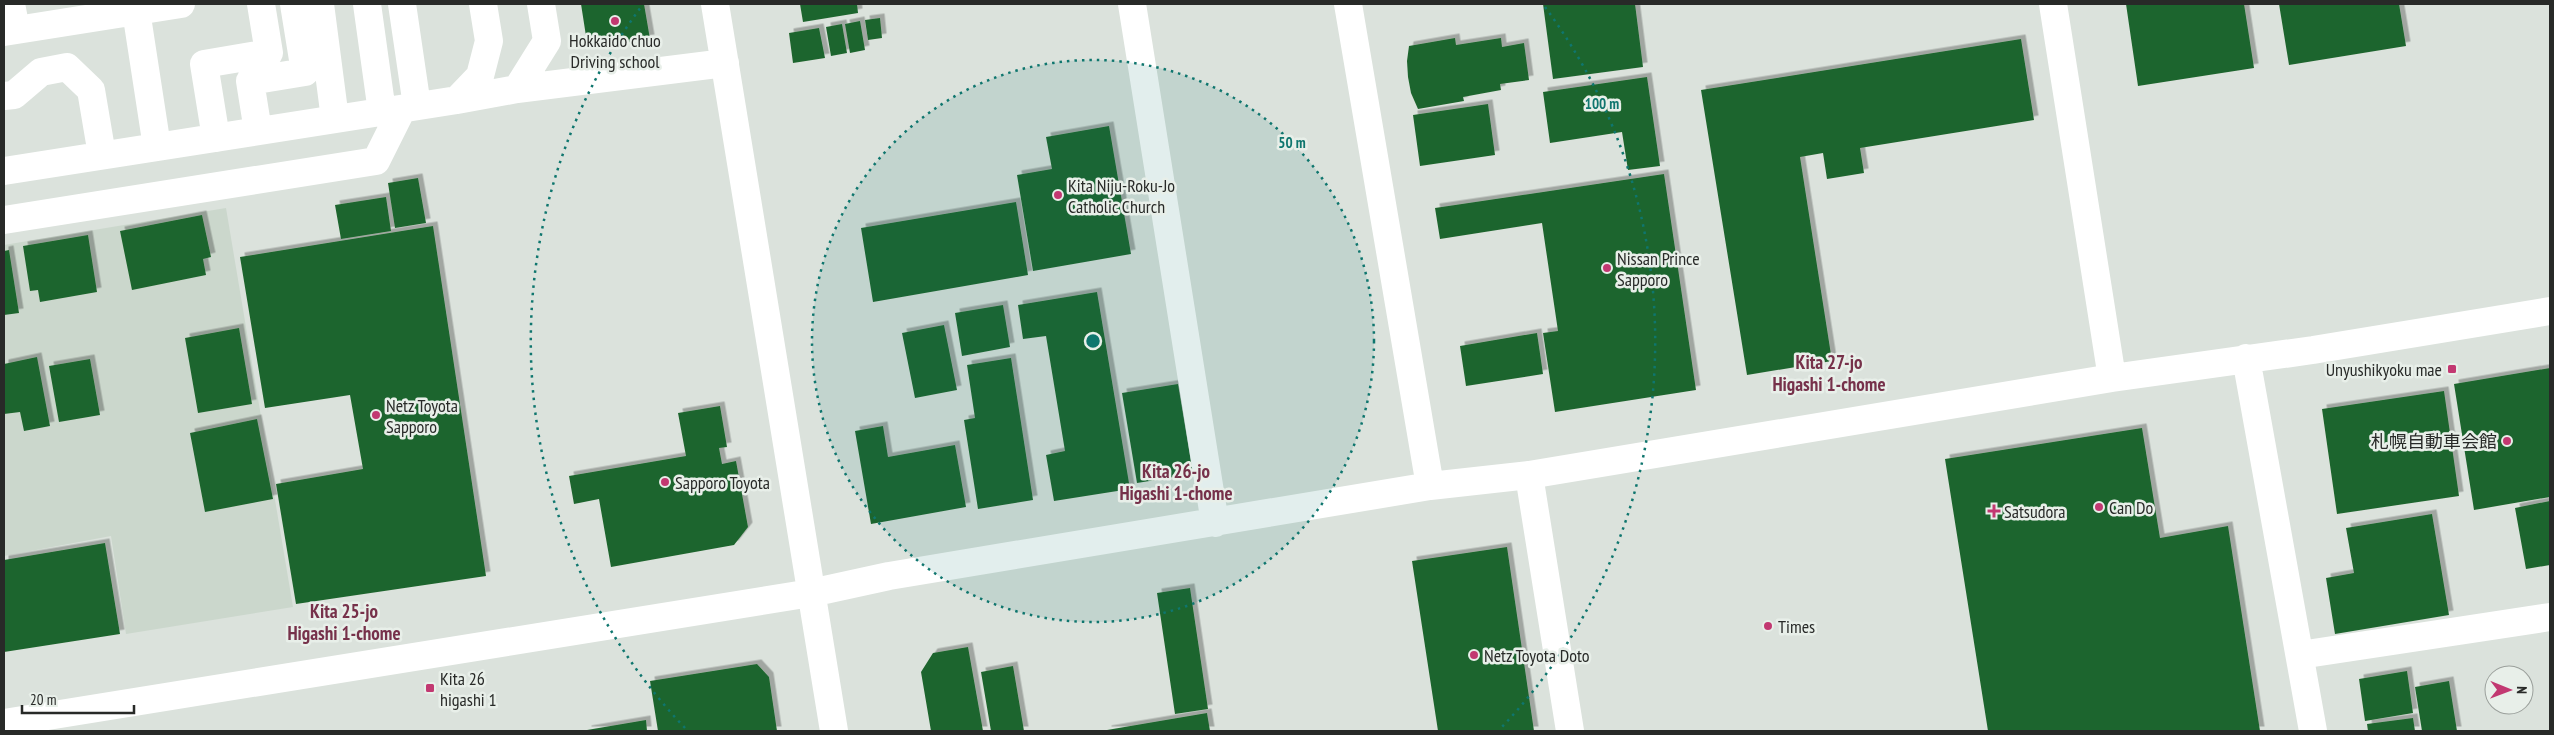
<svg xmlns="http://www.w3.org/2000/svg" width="2554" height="735" viewBox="0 0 2554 735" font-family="'PT Sans Narrow','Noto Sans JP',sans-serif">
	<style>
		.built { fill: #cbd7cc }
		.building { fill: #1f652d; filter: url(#shadow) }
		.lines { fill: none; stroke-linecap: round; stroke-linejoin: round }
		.minor { stroke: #fff; stroke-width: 28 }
		.ring { fill: none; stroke: #0f766e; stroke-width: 2.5; stroke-dasharray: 2.5 5 }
		.poi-dot { fill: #c23871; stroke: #e8efe9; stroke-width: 2 }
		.labels { text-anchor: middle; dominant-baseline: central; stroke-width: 5; stroke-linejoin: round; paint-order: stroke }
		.poi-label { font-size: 18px; fill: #282a28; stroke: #e8efe9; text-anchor: start }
		.neighbourhood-label { font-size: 19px; font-weight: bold; fill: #76314a; stroke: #e8efe9 }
		.centre { fill: #0f766e; stroke: #e8efe9; stroke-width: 2.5 }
		.ring-label { font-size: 15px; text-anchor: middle; font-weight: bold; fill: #0f766e; stroke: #e8efe9; stroke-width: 5; stroke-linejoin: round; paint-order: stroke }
	</style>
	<defs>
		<filter id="shadow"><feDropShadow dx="4.5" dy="-4.5" stdDeviation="0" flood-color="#0004"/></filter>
	</defs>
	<rect width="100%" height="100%" fill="#dbe2dc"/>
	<path class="built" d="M226 208 293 607 126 634 111 536 4 556V245Z"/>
	<path class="building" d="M581 4H644L650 39 588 49Z
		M800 4H857L858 13 803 22Z
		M1543 4H1635L1643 67 1553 79Z
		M2126 4H2244L2254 68 2138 86Z
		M2279 4H2399L2406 46 2289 65Z
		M880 18 882 38 868 40 865 20Z
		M860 21 865 50 850 53 845 24Z
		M842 24 847 53 831 56 826 27Z
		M819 28 825 58 793 63 789 33Z
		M1455 38 1456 45 1501 38 1502 47 1524 43 1529 80 1500 84 1501 90 1463 97 1464 101 1418 109 1411 93 1408 77 1407 61 1409 46Z
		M2021 39 2034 120 1860 148 1864 173 1827 179 1823 153 1800 157 1832 361 1747 375 1701 90Z
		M1647 77 1660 166 1628 170 1622 132 1550 143 1543 92Z
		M1488 104 1495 155 1420 166 1413 115Z
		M1109 126 1131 254 1033 271 1017 175 1052 169 1046 137Z
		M1664 174 1696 390 1555 412 1543 333 1558 331 1542 223 1440 239 1435 208Z
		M418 178 426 223 395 228 388 183Z
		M386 197 391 231 341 239 335 205Z
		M1016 202 1028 275 873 302 861 228Z
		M202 215 211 257 203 259 206 275 132 290 120 231Z
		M433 226 486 576 296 604 276 484 363 469 350 395 265 408 240 257Z
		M88 235 97 292 40 302 38 290 30 291 23 246Z
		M9 250 19 313 4 315V251Z
		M1097 292 1130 489 1054 501 1046 455 1065 451 1046 336 1023 339 1018 305Z
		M1003 305 1010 347 962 356 955 313Z
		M944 325 957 390 915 398 902 333Z
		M239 328 252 404 198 413 185 338Z
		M1537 333 1543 374 1466 386 1460 346Z
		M37 357 50 426 24 431 20 412 4 414V364Z
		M1011 358 1033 500 978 509 964 420 975 418 967 365Z
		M90 359 100 415 59 422 49 366Z
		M2550 368V497L2474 510 2454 384Z
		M1178 384 1193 474 1137 483 1122 393Z
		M2444 391 2459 496 2337 514 2322 409Z
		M720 406 727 447 719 448 722 464 736 461 748 527 734 545 611 567 599 499 574 504 569 476 686 456 678 413Z
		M257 419 273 499 205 512 190 433Z
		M883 426 888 457 955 445 966 507 871 524 855 431Z
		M2142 428 2160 538 2228 526 2260 731H1988L1945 459Z
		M2550 501V565L2526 569 2515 508Z
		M2432 514 2449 615 2335 634 2326 578 2354 573 2346 528Z
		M105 543 120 634 4 652V560Z
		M1507 547 1534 731H1438L1412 561Z
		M1190 588 1208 709 1175 714 1157 593Z
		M968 647 983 731H931L921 672 933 653Z
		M757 664 769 677 777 731H658L650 681Z
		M1013 666 1024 731H991L981 672Z
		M2407 671 2413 713 2365 721 2359 679Z
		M2449 681 2457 731H2422L2415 687Z
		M1207 713 1210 731H1107V730Z
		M2413 718 2415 731H2368L2367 724Z
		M646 720 647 731H587V730Z"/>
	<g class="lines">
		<path class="minor" d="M11 4 16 30
			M135 4 157 147
			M320 4 335 119
			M367 4 382 112
			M402 4 417 106
			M715 4 834 731
			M1132 4 1215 523
			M1348 4 1430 486
			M2053 4 2112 378
			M4 32 181 4
			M517 89 725 63
			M4 96 14 95 41 72 67 67 91 90 102 155
			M457 100 517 89 547 41 541 4
			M258 131 250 81 305 72 294 4
			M216 138 204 64 269 53 261 4
			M4 171 457 100 480 76 489 41 483 4
			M4 220 376 161 402 109
			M2246 358 2313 731
			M1529 475 1570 731
			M2300 655 2550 617
			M4 723 811 593 889 576 1430 486 1529 475 2112 378 2313 350 2550 311"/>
	</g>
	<circle cx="1093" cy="341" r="281" fill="#0f766e" fill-opacity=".12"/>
	<g class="ring">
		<circle cx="1093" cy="341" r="281"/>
		<path d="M685 728A562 562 0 0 1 641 7M1545 7A562 562 0 0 1 1501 728"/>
	</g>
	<g class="poi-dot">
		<circle cx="615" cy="21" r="5"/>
		<circle cx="1058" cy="195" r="5"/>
		<circle cx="1607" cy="268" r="5"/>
		<rect x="2447" y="364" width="10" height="10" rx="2.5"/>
		<circle cx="376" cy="415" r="5"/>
		<circle cx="2507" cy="441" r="5"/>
		<circle cx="665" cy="482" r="5"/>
		<circle cx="2099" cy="507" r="5"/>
		<path d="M1991.5 503.5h5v5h5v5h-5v5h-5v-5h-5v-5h5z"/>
		<circle cx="1768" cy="626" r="5"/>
		<circle cx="1474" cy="655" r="5"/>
		<rect x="425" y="683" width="10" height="10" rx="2.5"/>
	</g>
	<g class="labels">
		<g class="poi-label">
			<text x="615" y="40" text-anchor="middle">Hokkaido chuo<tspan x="615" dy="21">Driving school</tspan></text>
			<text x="1068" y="185">Kita Niju-Roku-Jo<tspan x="1068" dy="21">Catholic Church</tspan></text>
			<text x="1617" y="258">Nissan Prince<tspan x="1617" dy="21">Sapporo</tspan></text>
			<text x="2442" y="369" text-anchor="end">Unyushikyoku mae</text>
			<text x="386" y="405">Netz Toyota<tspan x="386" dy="21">Sapporo</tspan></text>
			<text x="2497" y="441" text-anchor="end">札幌自動車会館</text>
			<text x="675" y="482">Sapporo Toyota</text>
			<text x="2109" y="507">Can Do</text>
			<text x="2004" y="511">Satsudora</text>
			<text x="1778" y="626">Times</text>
			<text x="1484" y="655">Netz Toyota Doto</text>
			<text x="440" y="678">Kita 26<tspan x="440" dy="21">higashi 1</tspan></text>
		</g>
		<g class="neighbourhood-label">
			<text x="1829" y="362">Kita 27-jo<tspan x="1829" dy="22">Higashi 1-chome</tspan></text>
			<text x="1176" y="471">Kita 26-jo<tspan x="1176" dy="22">Higashi 1-chome</tspan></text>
			<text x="344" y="611">Kita 25-jo<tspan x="344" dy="22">Higashi 1-chome</tspan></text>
		</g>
	</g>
	<circle cx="1093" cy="341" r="8" class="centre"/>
	<g class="ring-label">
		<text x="1602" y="109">100 m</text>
		<text x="1292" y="148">50 m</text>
	</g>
	<rect width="2554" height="735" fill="none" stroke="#282a28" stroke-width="10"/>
	<g transform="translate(2509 690) rotate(91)"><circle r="24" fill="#e8efe9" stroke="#9ba09c"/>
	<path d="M0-4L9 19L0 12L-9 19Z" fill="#c23871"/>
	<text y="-8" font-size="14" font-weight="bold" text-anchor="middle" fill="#282a28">N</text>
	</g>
	<path d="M22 705v8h112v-8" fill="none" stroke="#282a28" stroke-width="2.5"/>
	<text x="30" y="705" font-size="15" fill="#282a28" stroke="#e8efe9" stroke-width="4" paint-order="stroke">20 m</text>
</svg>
